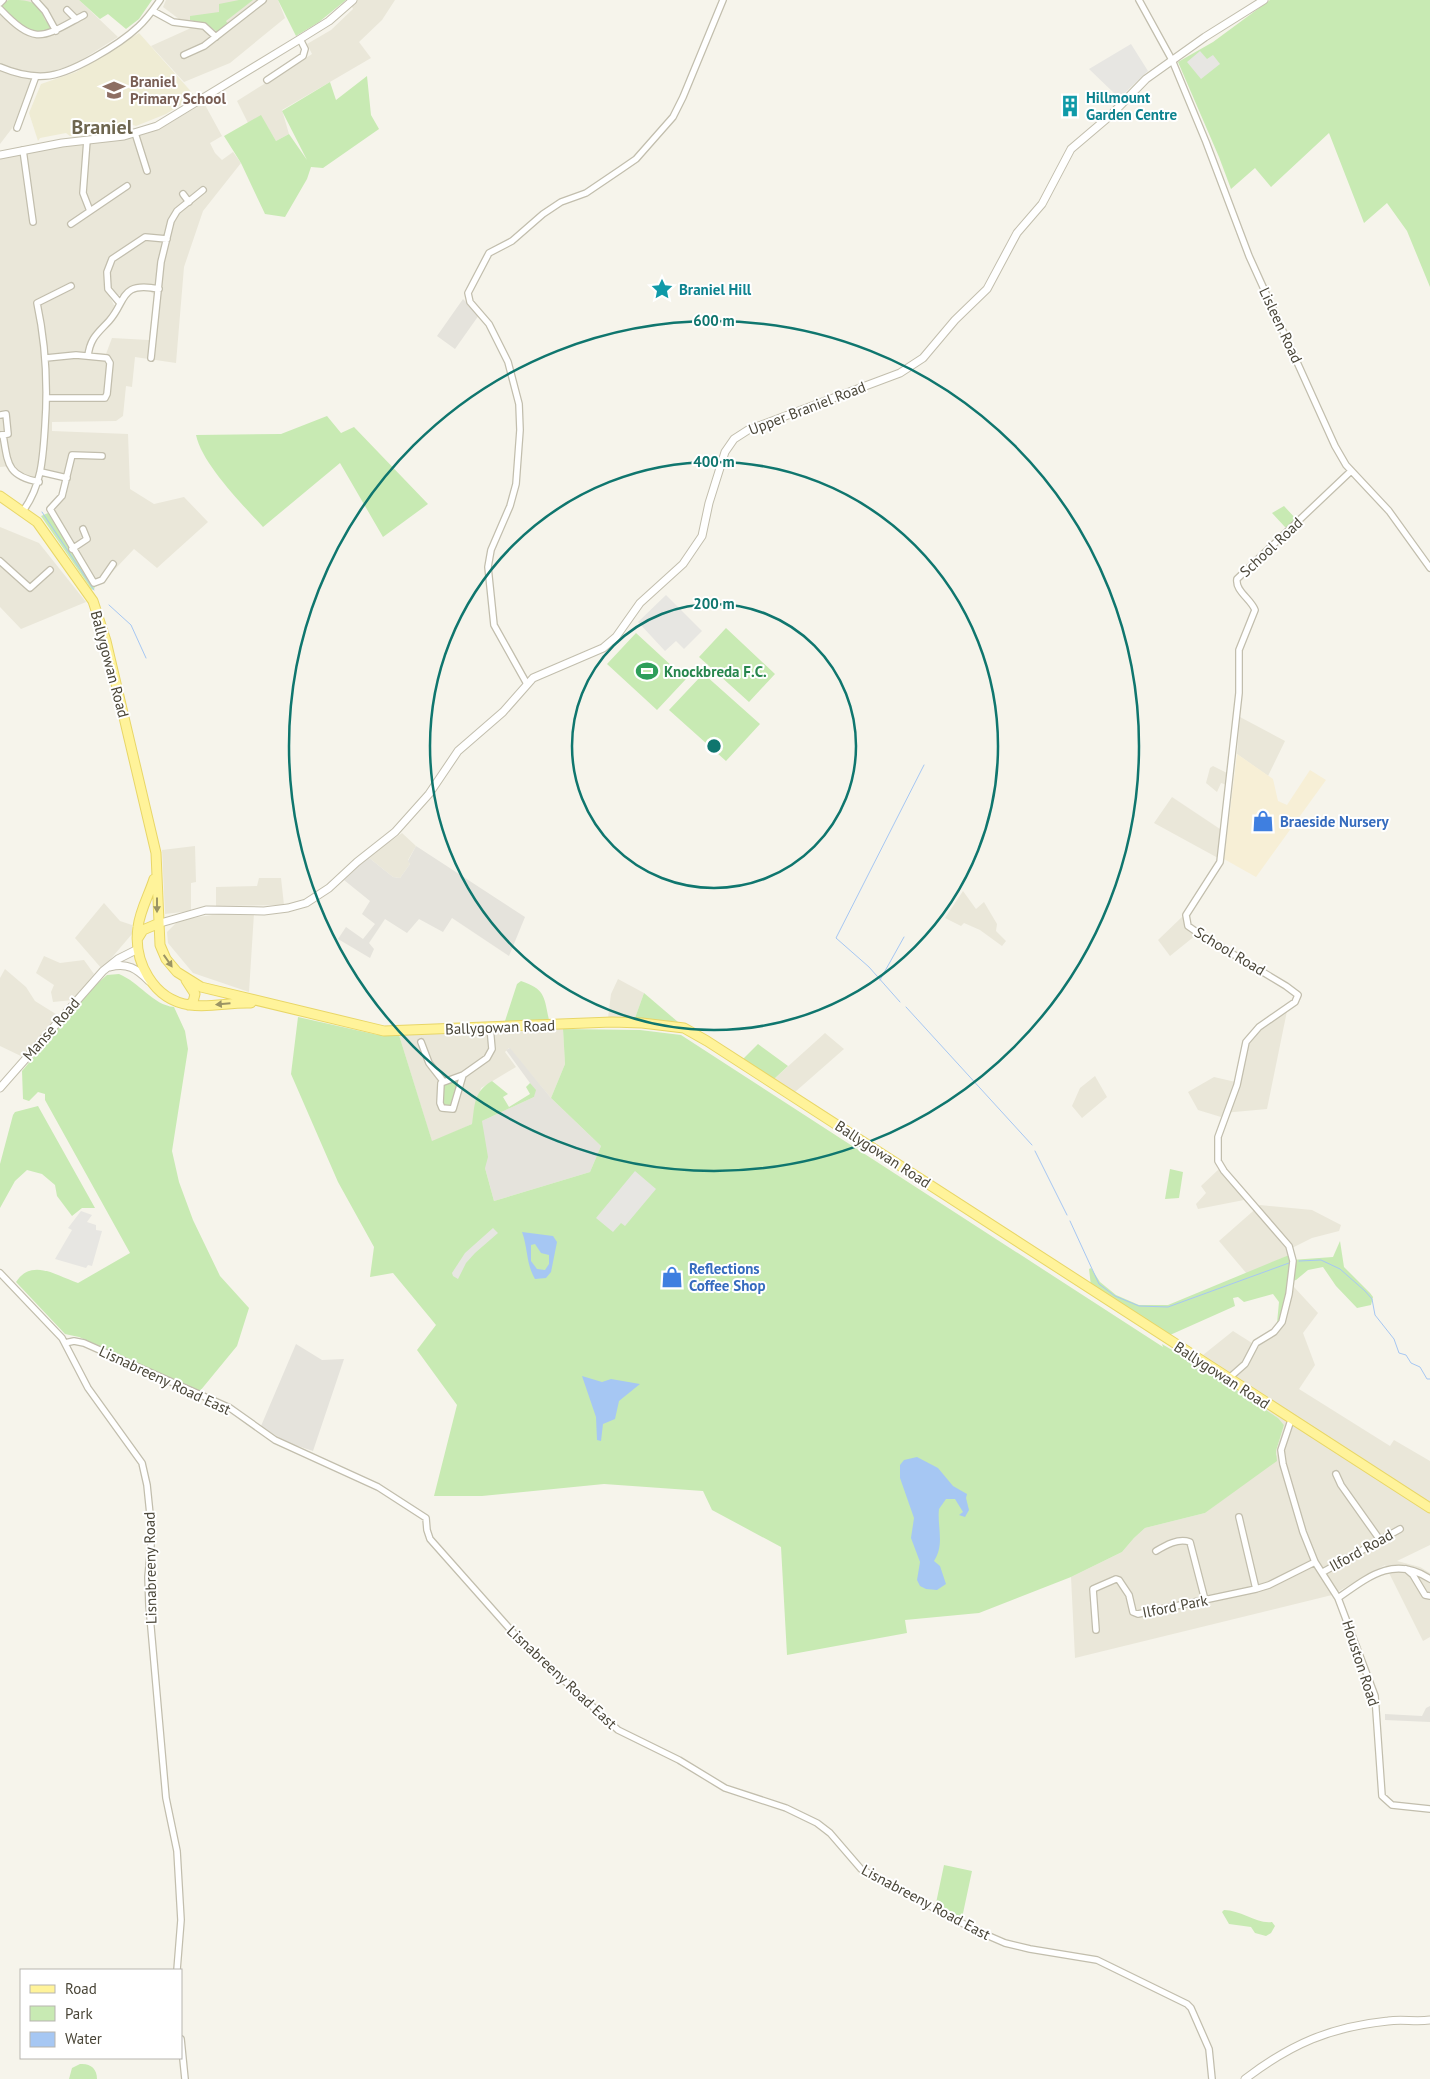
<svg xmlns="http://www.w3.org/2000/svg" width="1430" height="2079" viewBox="0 0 1430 2079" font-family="'PT Sans',sans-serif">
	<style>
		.residential { fill: #eae7d9; fill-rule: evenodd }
		.commercial { fill: #f7efd6 }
		.industrial { fill: #e5e3dc }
		.education { fill: #efecd4 }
		.green { fill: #c8eab3 }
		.parking { fill: #e7e6e2 }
		.water { fill: #a6c7f3; fill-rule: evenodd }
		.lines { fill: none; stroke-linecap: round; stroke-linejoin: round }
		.stream { stroke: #a6c7f3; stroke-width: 1 }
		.minor-casing { stroke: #c2bead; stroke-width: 8 }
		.tertiary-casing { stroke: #c2bead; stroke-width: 9 }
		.primary-casing { stroke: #e8d667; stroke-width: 11 }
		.minor { stroke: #fff; stroke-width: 5.5 }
		.tertiary { stroke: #fff; stroke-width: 7 }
		.primary { stroke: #fff39a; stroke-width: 9 }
		.oneway { fill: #9b9464 }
		.ring { fill: none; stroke: #0f766e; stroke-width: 2.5 }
		.labels { text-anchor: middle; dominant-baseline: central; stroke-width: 4; stroke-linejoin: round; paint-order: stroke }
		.education-label { font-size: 15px; font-weight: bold; fill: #785e54; stroke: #fff; text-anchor: start }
		.culture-label { font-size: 15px; font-weight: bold; fill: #0d838f; stroke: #fff; text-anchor: start }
		.street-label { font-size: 15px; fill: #4a4638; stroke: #fff }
		.leisure-label { font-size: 15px; font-weight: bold; fill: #27864d; stroke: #fff; text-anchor: start }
		.shop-label { font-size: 15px; font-weight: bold; fill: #366cbe; stroke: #fff; text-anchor: start }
		.district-label { font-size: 20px; font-weight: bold; fill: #6e664f; stroke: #fff }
		.centre { fill: #0f766e; stroke: #fff; stroke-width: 2.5 }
		.ring-label { font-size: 15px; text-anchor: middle; font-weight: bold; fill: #0f766e; stroke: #fff; stroke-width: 4; stroke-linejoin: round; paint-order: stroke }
	</style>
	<rect width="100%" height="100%" fill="#f6f4eb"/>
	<path class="residential" d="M0 0H79L118 37 75 64 47 73H31L29 86 13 127 0 144Z
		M166 0H278L285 18 230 63 184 82 151 46 191 28 163 7Z
		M349 0H395L382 20 359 42 371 58 282 110 289 134 276 141 261 116 248 123 237 101 312 54 307 44 331 30 353 9Z
		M204 103 222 136 210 143 215 153 222 160 233 152 241 163 203 211 184 267 176 363 135 357 132 387 126 386 123 416 116 421 52 422V431L128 434 130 489 154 504 184 497 208 522 157 568 134 549 101 584H97L54 510 66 496 70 477 38 469 35 478 18 473 12 466 0 467V153L122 139 144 134 163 127ZM147 290 154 294 149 340 112 338 106 354 92 352V343L115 319 120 307 114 305 110 297Z
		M0 527 39 543 86 602 21 629 0 607Z
		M1240 717 1285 741 1268 776 1237 754Z
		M1213 766 1227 773V785L1221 783 1217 792 1206 783 1210 768Z
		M1172 797 1220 829 1218 858 1154 823Z
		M402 833 416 846 408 860 410 864 400 878 393 877 368 857Z
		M195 846 196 882 191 883V911L165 914 162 850Z
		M259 878H281L284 905 216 906V887L257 886Z
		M963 891 976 909 984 902 997 924 996 931 1006 941 1002 946 980 930 964 923 961 926 945 918Z
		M104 903 120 921 132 925V934L102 969 75 938Z
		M232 912 254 913 249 992 193 973 168 943 167 932 179 920Z
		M1183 916 1186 928 1196 935 1170 956 1158 940Z
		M44 956 60 963 84 960 94 974 73 1000 53 1002 51 992 54 985 36 973Z
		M5 969 26 987 35 1001 59 1016 23 1057 0 1046V978Z
		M618 979 644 993 635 1018H608L611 994Z
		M1287 1011 1267 1109 1223 1113 1221 1117 1198 1110 1188 1092 1214 1077 1240 1083 1248 1042 1255 1032Z
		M563 1029 565 1064 551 1098 509 1048 505 1052 516 1067 481 1088 472 1124 432 1142 399 1035Z
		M825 1033 844 1049 795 1092 774 1079Z
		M1095 1076 1107 1097 1082 1118 1072 1106 1080 1088Z
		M1219 1169 1244 1200 1198 1209 1196 1204 1206 1193 1201 1186Z
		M1260 1205 1312 1210 1341 1225 1339 1231 1312 1238 1288 1250 1289 1255 1247 1274 1219 1241Z
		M1294 1287 1318 1313 1303 1333 1315 1365 1299 1389 1390 1446 1394 1440 1430 1461V1545L1397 1561 1420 1567 1430 1573V1637L1423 1641 1385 1565 1332 1595 1075 1658 1071 1577 1122 1552 1134 1538 1145 1528 1205 1513 1258 1473 1277 1455 1276 1451 1284 1425 1278 1418 1222 1380 1226 1373 1203 1355 1233 1331 1252 1343 1272 1330 1281 1317 1287 1316Z"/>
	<path class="commercial" d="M1237 754 1273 779 1278 801 1287 805 1310 770 1326 780 1256 877 1224 859Z"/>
	<path class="industrial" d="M463 299 479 315 455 349 437 336Z
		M416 846 525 917 509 956 452 918 443 932 419 919 407 933 385 919 369 943 374 949 370 958 338 939 346 927 363 939 375 924 362 914 370 901 344 880 368 857 393 877 400 878 410 864 408 861Z
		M510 1048 551 1098 601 1146 590 1172 494 1201 485 1168 482 1121 534 1097 535 1090 506 1050Z
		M296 1344 322 1360 344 1359 313 1451 286 1442 261 1426Z
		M1430 1706V1722L1385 1720V1714L1422 1716 1426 1708Z"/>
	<path class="education" d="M139 33 195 96 166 114 136 126 133 125 97 133 70 136 66 133 40 138 38 141 29 113 41 84 76 72Z"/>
	<path class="green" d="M9 0C27 0 38 0 44 18 46 24 53 23 49 31 30 37 16 19 3 9V3Z
		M79 0H152L139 19 126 29 108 14 100 19Z
		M239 0H253L226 21 228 24 218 32 205 24 190 20V16L219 12V4Z
		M278 0H346L319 22 296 36Z
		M1270 0H1430V287L1407 231 1387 203 1364 223 1329 133 1271 187 1255 168 1231 189 1219 157 1178 62 1213 42Z
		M367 76 371 115 379 129 323 168 311 167 307 179 285 217 265 214 241 163 224 136 261 115 276 141 289 134 307 160 282 111 330 82 336 100Z
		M327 416 341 433 354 427 428 504 383 537 340 463 263 527C243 505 202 464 196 435L281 434Z
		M1284 506 1297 520 1288 527H1285L1272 513Z
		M48 513 95 588 92 590 41 516Z
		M726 628 775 674 749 702 699 657Z
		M636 633 686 679 657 710 607 664Z
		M702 675H705L760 724 726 761 669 710Z
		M119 974C139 982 153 1005 174 1007L185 1031 188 1049 172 1151 179 1182 193 1220 220 1276 249 1308 237 1346 200 1391 79 1337 65 1334 16 1282C32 1258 55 1275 78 1283L130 1253 45 1100V1094L38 1092 29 1101 23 1099 22 1071 90 990 107 975Z
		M521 981C545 989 544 996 549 1020L505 1021 517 984Z
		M644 993 678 1022 635 1018Z
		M298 1017 378 1035H399L432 1141 472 1124C475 1105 473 1092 492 1081L508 1094 503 1097 509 1107 530 1094 526 1087 530 1083 536 1090 534 1097 482 1121 488 1157 485 1168 494 1201 590 1172 601 1146 551 1098 565 1064 563 1029 640 1030 681 1035 1163 1347 1162 1344 1222 1380 1278 1418 1284 1425 1276 1451 1277 1461 1205 1513 1145 1528 1134 1538 1122 1552 1071 1577 979 1613 905 1620 907 1633 787 1655 781 1547 712 1510 703 1491 604 1484 482 1496H434L457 1405 417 1350 436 1325 393 1273 370 1277 374 1247 338 1182 291 1074Z
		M758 1044 788 1066 774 1079 743 1059Z
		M457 1079 459 1081 452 1104 448 1107 444 1106 442 1098 444 1082Z
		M38 1106 95 1208H82L72 1216 57 1196 55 1185 42 1174 27 1170 15 1181 0 1208V1164L13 1115 15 1112Z
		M1170 1169 1183 1172 1179 1198 1165 1199Z
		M1340 1241 1344 1267 1370 1293 1373 1297 1371 1305 1357 1308 1336 1286 1323 1267 1308 1270 1296 1280 1288 1282 1281 1317 1277 1323 1279 1302 1273 1294 1244 1302 1238 1297 1233 1298 1235 1306 1170 1335 1091 1286 1089 1269 1091 1268 1100 1282 1116 1295 1139 1305H1168L1289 1255 1291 1260 1333 1257Z
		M944 1865 972 1871 962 1918 936 1903Z
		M1224 1910C1241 1910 1256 1924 1272 1922L1275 1926 1271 1933 1266 1936 1255 1933 1251 1927 1229 1924 1222 1912Z
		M80 2064C90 2063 97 2068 97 2079H69L72 2068Z"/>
	<path class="parking" d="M1131 44 1148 71 1115 102 1112 99 1115 94 1089 69Z
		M1200 51 1207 59 1213 55 1220 64 1201 79 1187 62Z
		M666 595 702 631 684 649 676 641 665 651 638 622Z
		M635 1171 656 1189 625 1226 621 1223 613 1232 596 1218Z
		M81 1211 92 1215 87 1222 96 1225V1230L102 1231 92 1266 88 1265 86 1268 55 1259 72 1230 68 1228Z
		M493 1228 498 1233 475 1253 466 1263 458 1279 453 1276 452 1273 465 1253Z"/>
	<path class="water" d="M522 1232 553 1236 557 1242 551 1272 546 1278 535 1279C526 1264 528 1248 522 1232ZM535 1244 541 1253 549 1255V1264L545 1270 537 1269 531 1261V1245Z
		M582 1376 602 1382 611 1379 640 1384 619 1401 615 1419 603 1424 601 1441 597 1440 596 1417Z
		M917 1457 938 1468 953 1486 967 1494 966 1498 969 1510 965 1517 959 1515 963 1512 955 1499H946L939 1509C937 1527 945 1544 934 1561L940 1566 946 1584 937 1590 926 1589 920 1586 917 1580 920 1562 911 1538 914 1518 900 1478V1465L904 1460Z"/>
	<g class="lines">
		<path class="stream" d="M42 512 94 590
			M109 605 131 625 146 658
			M880 980 904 937
			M900 1002 869 967 836 938 924 765
			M906 1007 1032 1145
			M1035 1151 1067 1215
			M1070 1221 1099 1284 1115 1296 1139 1306 1168 1307 1289 1263
			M1299 1261 1321 1260 1340 1269 1365 1291 1372 1299 1375 1315 1394 1339 1399 1353 1406 1355 1411 1363 1420 1367 1427 1379H1430"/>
		<g class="minor-casing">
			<path id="minor" d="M35 0 45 11 56 31
				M1139 0 1172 60 1206 142 1249 256 1335 446 1346 465 1389 511 1430 568
				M0 3 3 0
				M0 9C36 47 43 37 84 15
				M67 10 76 19
				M153 11 173 22 204 26 216 37
				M184 55 204 46 263 0
				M0 67C14 73 29 77 45 76 70 75 120 44 138 27 147 19 153 10 160 0
				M267 80 303 56 305 49 300 39
				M17 128 36 76
				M135 133 147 171
				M87 140 83 193 90 211
				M23 150 33 222
				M183 194 189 202
				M71 224 127 186
				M119 302 108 289 107 272 112 259 145 237 167 239
				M88 356C90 338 98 333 109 321 127 301 119 281 159 289
				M46 358 76 355 107 358 110 363 107 394 105 398H47
				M151 358 161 262 171 221 177 211 203 190
				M0 415 6 414 8 434 0 435
				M3 435C8 464 7 476 39 482
				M102 456 72 455 62 496 50 509 94 583 102 580 113 564
				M41 472 67 478
				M23 511C42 485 43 457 45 426 48 384 46 345 37 303L71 286
				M72 549 87 539 83 529
				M0 561 30 588 50 570
				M527 684 494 625 488 567 491 550 510 506 516 484 520 430 519 404 508 362 489 324 470 302 468 293 489 253 512 241 543 214 561 202 586 193 620 170 636 159 673 117 683 97 723 0
				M421 1042 429 1063 443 1081
				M463 1075 441 1083 440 1103 442 1108 453 1109 463 1075 487 1058 492 1049 490 1027
				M0 1273 62 1338 88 1388 142 1463 147 1485 152 1534 148 1577 149 1605 166 1798 177 1851 181 1920 177 1970
				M65 1343 74 1341 84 1343 230 1408 275 1440 378 1487 426 1518 427 1530 430 1539 517 1637 618 1730 679 1760 725 1788 786 1808 817 1823 830 1833 861 1869 975 1930 1005 1943 1030 1949 1097 1960 1187 2004 1191 2008 1209 2049 1212 2079
				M1228 1379 1245 1364 1256 1343 1274 1332 1282 1322 1289 1294 1293 1261 1289 1246 1224 1171 1218 1161V1137L1237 1085 1246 1042 1259 1027 1295 1002 1298 995 1286 986 1198 933 1188 926 1186 915 1220 862 1239 693V650L1255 610C1251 599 1235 591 1237 579L1351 471
				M1291 1420 1281 1450 1283 1464 1303 1532 1315 1562 1338 1598 1375 1696 1382 1796 1392 1805 1430 1809
				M1336 1474 1341 1485 1380 1540
				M1239 1517 1256 1589
				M1156 1551C1166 1545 1178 1538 1190 1542L1205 1600
				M1406 1569 1413 1575 1425 1595 1430 1596
				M1323 1572 1400 1529
				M1338 1598C1368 1577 1394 1555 1430 1579
				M1096 1630 1093 1589 1116 1579 1119 1580 1129 1595 1133 1612 1138 1614 1256 1589 1269 1585 1315 1562
				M181 2039 185 2079"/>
		</g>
		<g class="tertiary-casing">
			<path id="tertiary" d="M0 155 62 143 124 136 157 126 300 39 329 21 353 0
				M157 924 206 910 264 911 288 908 306 903 329 888 357 862 395 832 429 794 458 751 503 712 533 678 603 648 616 637 640 603 683 564 702 536 709 503 725 452 734 439 748 430 900 373 923 358 955 320 987 289 1017 233 1042 204 1071 149 1111 115 1146 79 1205 37 1264 0
				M110 967C127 962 137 969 149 981
				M0 1088 103 971 118 959 138 949
				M1245 2079C1291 2044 1330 2027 1388 2021 1402 2019 1416 2022 1430 2020"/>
		</g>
		<g class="primary-casing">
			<path id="primary" d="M0 496 37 522 93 601 106 641 156 853 160 945 166 959 177 972 201 987 384 1031 612 1022 642 1023 684 1028 707 1041 1430 1508
				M154 879C149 895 140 910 138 927 133 961 153 1000 190 1005 210 1008 231 1002 251 1003
				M138 938 143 930 157 924
				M186 980 195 994 193 1002 188 1005"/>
		</g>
		<use href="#minor" class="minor"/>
		<use href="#tertiary" class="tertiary"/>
		<use href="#primary" class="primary"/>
	</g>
	<defs><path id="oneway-solid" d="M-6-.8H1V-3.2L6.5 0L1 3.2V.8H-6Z" transform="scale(1.25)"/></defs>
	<g class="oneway">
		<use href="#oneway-solid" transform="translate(157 905) rotate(90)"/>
		<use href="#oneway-solid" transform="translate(168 961) rotate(55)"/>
		<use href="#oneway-solid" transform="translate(223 1004) rotate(175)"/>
	</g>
	<g class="ring">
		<circle cx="714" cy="746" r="142"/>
		<circle cx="714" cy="746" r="284"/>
		<circle cx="714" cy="746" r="425"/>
	</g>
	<defs>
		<g id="school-bare" transform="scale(1.725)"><path d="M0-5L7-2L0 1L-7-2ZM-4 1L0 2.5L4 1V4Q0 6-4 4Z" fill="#8d6e63" stroke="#fff" stroke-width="2.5" paint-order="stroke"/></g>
		<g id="building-bare" transform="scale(1.725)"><path d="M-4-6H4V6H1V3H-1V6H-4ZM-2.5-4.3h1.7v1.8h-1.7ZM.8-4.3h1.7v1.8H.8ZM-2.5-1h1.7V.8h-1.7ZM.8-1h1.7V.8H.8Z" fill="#0f9aa8" stroke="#fff" stroke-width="2.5" paint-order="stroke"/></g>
		<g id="sight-bare" transform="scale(1.725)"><path d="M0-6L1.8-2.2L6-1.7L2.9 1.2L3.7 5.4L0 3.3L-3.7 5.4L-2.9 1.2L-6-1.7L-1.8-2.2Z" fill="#0f9aa8" stroke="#fff" stroke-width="2.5" paint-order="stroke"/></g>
		<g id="stadium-bare" transform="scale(1.725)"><path d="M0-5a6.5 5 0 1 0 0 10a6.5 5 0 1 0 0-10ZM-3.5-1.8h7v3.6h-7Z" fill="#2e9e5b" stroke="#fff" stroke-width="2.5" paint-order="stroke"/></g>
		<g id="shop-bare" transform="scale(1.725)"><path d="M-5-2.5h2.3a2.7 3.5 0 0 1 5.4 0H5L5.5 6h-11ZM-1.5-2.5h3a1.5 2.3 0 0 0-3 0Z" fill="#3f7fe0" stroke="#fff" stroke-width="2.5" paint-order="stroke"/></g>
	</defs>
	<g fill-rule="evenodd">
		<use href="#school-bare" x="114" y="90"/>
		<use href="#building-bare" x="1070" y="106"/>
		<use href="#sight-bare" x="662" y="289"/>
		<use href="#stadium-bare" x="647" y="671"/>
		<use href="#shop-bare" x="1263" y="821"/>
		<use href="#shop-bare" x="672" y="1277"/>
	</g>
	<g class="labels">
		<g class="education-label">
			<text x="130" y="81">Braniel<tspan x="130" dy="17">Primary School</tspan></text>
		</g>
		<g class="culture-label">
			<text x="1086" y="97">Hillmount<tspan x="1086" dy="17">Garden Centre</tspan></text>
			<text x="679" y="289">Braniel Hill</text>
		</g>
		<g class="street-label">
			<text transform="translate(1281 325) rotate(65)">Lisleen Road</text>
			<text transform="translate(807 408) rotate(-21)">Upper Braniel Road</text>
			<text transform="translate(1271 547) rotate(-43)">School Road</text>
			<text transform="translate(110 664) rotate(75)">Ballygowan Road</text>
			<text transform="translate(1230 951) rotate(31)">School Road</text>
			<text transform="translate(500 1027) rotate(-2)">Ballygowan Road</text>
			<text transform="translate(51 1029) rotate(-49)">Manse Road</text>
			<text transform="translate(883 1154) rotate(33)">Ballygowan Road</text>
			<text transform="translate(1222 1375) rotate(33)">Ballygowan Road</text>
			<text transform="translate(165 1380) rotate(25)">Lisnabreeny Road East</text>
			<text transform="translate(1361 1550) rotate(-29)">Ilford Road</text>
			<text transform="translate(150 1568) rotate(-91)">Lisnabreeny Road</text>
			<text transform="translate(1175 1606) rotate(-11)">Ilford Park</text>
			<text transform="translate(1361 1663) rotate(72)">Houston Road</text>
			<text transform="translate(562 1677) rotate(43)">Lisnabreeny Road East</text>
			<text transform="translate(926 1902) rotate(28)">Lisnabreeny Road East</text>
		</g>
		<g class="leisure-label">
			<text x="664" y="671">Knockbreda F.C.</text>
		</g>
		<g class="shop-label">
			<text x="1280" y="821">Braeside Nursery</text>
			<text x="689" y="1268">Reflections<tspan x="689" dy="17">Coffee Shop</tspan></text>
		</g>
		<g class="district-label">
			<text x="102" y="127">Braniel</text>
		</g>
	</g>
	<circle cx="714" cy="746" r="8" class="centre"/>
	<g class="ring-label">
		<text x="714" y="326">600 m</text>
		<text x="714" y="467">400 m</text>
		<text x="714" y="609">200 m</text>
	</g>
	<rect x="20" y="1969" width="162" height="90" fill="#ffffff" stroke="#b7b5af"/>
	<rect x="30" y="1985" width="25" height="8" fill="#fff39a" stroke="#b7b5af"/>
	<text x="65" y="1994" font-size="15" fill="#4a4638">Road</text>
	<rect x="30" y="2006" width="25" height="15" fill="#c8eab3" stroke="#b7b5af"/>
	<text x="65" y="2019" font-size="15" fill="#4a4638">Park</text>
	<rect x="30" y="2032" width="25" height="15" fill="#a6c7f3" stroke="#b7b5af"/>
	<text x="65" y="2044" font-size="15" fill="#4a4638">Water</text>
</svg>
